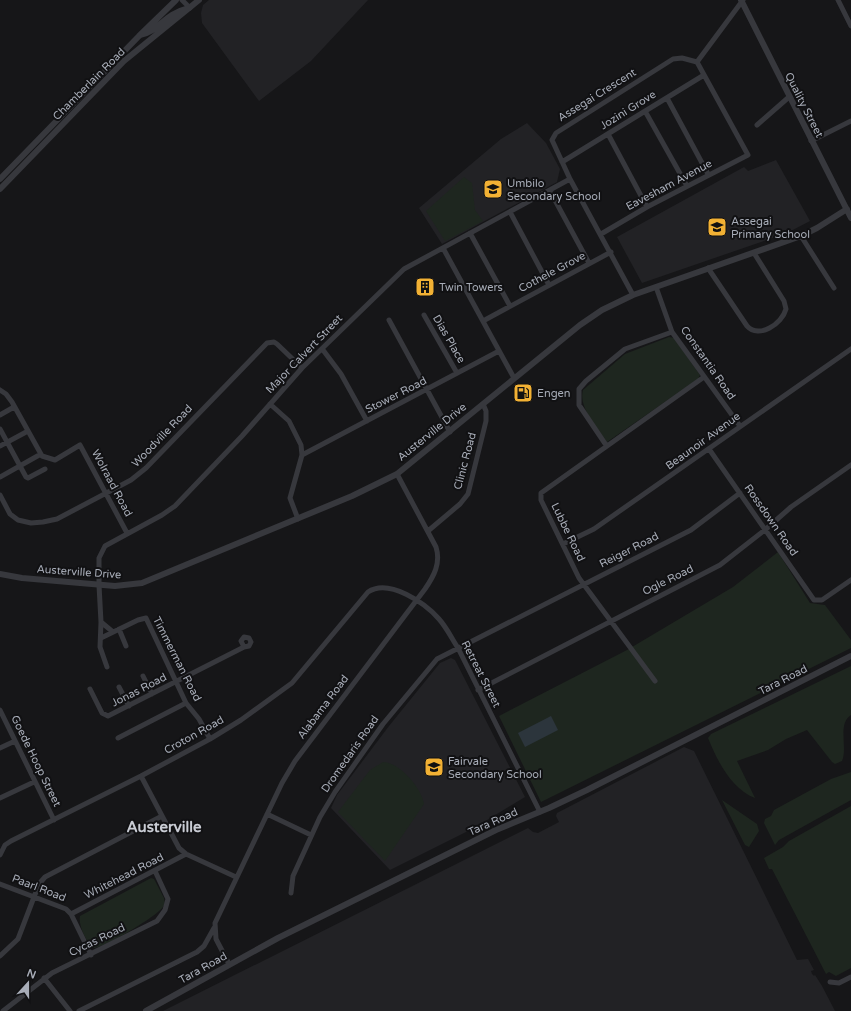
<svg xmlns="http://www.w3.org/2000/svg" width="851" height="1011" viewBox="0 0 851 1011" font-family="'Varela Round',sans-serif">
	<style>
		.built { fill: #222225 }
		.green { fill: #1e261f }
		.water { fill: #2c353c }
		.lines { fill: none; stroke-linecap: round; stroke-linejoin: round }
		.minor { stroke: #37383d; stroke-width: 5 }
		.tertiary { stroke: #37383d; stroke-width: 6 }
		.labels { text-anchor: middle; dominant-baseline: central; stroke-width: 4; stroke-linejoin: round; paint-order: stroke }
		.street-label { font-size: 11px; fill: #a8adb8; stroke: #111113 }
		.poi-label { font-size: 11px; fill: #a8adb8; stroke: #111113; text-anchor: start }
		.district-label { font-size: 15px; font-weight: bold; fill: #c9ccd4; stroke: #111113 }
	</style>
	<rect width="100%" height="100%" fill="#161618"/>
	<path class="built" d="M209 0H368L311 61 259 101 202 23 201 13 203 5Z
		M527 123 546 143 560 169 557 182 442 244 419 208 501 139Z
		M776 160 810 221 787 233 642 283 617 237 744 167 748 171Z
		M451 658 455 660 525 797 474 828 390 870 331 808 337 795 389 726 440 663Z
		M684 747 694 751 797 960 808 959 814 970 811 971 812 974 814 976 815 975 822 986 835 1011H163L528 828 533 832 538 833 559 822 556 816 557 813Z"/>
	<path class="green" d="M464 177 472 183 475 210 483 221 445 241 426 211Z
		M669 337 674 338 700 375 698 379 607 442C598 427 578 408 583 390L625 354Z
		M778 552 810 603 825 605 851 640V648L541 802 499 716 627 650 733 587Z
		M851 666V715C837 724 848 748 842 761L835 764 832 762 807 730 786 739 768 750 737 761 755 798C731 789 717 760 708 738L711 734Z
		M383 762C399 762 422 788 424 804L385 861 338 812 370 770Z
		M851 772V800L779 840 775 845 764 823 765 819 771 816 774 810 831 779Z
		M722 800 757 824 759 831 749 847 745 845Z
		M851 806V968L836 976 829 972 826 974 772 869H769L764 858 783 847 789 841Z
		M151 878 154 879 164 898C165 902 165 904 163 907 156 917 102 949 93 948 86 942 78 925 80 916Z"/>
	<path class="water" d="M551 716 558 730 525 747 518 733Z"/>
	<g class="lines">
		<path class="minor" d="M182 0 190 8
			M838 0 851 26
			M697 62 743 0
			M667 98 708 174
			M645 111 687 186
			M757 125 789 97
			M608 134 647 207
			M811 141 851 121
			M562 162 704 75
			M550 191 589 263
			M510 212 549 285
			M470 233 510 306
			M601 234 647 207 748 155 697 62 682 58 673 59 556 133 552 140 570 179 633 295
			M801 236 834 288
			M443 248 514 378
			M708 268 747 326C759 339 782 324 786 309L784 301 754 253
			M656 287 672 332 740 426
			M424 315 457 373
			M389 320 450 432
			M483 321 611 252
			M323 350 341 374 367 421
			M0 390 6 394 12 402 42 456 55 460 80 445 127 533
			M270 404 289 421 301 445 302 455 290 498 298 519
			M0 415 14 407
			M0 429 26 477 28 478 45 469
			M606 445 579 405V389L586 381 625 349 672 332
			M0 446 28 431
			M709 449 814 600H822L851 580
			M302 455 499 351
			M0 477 41 454
			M0 495 10 514 18 520 31 523 43 522 57 519 131 480 146 468 267 343 274 342 277 344 302 368
			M428 531 460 504 468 494 486 421V411L483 404
			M563 544 594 529 851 349
			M101 622 113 632
			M119 629 126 646
			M101 638 138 620 146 618 186 703 199 719 210 739
			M107 667 100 647 101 622 99 585V558L105 546 162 515 175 506 242 436 302 368 404 269 570 179
			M143 676 152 694
			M655 681 579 578 541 500V493L704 377
			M119 687 129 706
			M90 689 102 713 108 716 244 647 249 646 251 642 249 638 244 637 241 641 244 647
			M478 690 720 565 766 529 791 507 851 465
			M0 710 54 820
			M118 738 186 703
			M0 748 15 741
			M141 776 179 848 186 854 236 877
			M0 798 34 782
			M267 814 311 835
			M0 855 5 845 11 841 141 776 210 739 241 720 292 683 368 592C389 578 425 603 439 619 447 628 452 639 458 648L540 812
			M0 884 66 909 71 914 91 955
			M291 893 293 876 320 817 335 792 383 724 437 659 691 530 740 493
			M71 914 186 854
			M0 956 18 939 39 884 45 877 162 816
			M229 964 216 939 215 923 282 783 295 761 425 589C434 576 441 563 436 547L397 474
			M44 978 70 1011
			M830 982 839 983 851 977
			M3 1011 52 973 157 921 165 910 168 899 155 871
			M79 1011 197 952 204 946 214 928"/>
		<path class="tertiary" d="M741 0 851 218
			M140 35C158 32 165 14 186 9
			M0 179 139 36 176 0
			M0 189 124 61 199 0
			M0 574 22 578 115 586 142 583 352 496 397 474 580 325 602 310 633 295 801 236 817 228 847 209
			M146 1011 278 938 496 830 549 808 587 790 851 656"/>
	</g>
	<defs>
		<g id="school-square" transform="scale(1)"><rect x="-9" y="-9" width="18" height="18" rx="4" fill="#f2b134" stroke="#111113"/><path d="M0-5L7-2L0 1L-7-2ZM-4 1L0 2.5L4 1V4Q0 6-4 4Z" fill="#111"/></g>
		<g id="building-square" transform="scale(1)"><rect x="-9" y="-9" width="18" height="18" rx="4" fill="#f2b134" stroke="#111113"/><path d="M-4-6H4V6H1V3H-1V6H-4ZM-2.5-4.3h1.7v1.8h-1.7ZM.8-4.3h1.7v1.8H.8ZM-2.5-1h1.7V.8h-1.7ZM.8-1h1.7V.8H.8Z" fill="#111"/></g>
		<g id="fuel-square" transform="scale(1)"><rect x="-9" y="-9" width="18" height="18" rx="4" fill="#f2b134" stroke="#111113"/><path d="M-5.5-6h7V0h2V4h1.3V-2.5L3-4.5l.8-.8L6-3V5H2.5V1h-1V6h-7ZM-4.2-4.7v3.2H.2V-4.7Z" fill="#111"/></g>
	</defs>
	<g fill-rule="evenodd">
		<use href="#school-square" x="493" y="189"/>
		<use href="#school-square" x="717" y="227"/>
		<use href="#building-square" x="425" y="287"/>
		<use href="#fuel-square" x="523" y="393"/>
		<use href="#school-square" x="434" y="767"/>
	</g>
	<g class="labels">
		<g class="street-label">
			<text transform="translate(89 84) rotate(-45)">Chamberlain Road</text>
			<text transform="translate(597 95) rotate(-32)">Assegai Crescent</text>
			<text transform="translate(804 105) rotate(63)">Quality Street</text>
			<text transform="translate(628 110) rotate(-32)">Jozini Grove</text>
			<text transform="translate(669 185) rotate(-28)">Eavesham Avenue</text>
			<text transform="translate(552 272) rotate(-28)">Cothele Grove</text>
			<text transform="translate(449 339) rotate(60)">Dias Place</text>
			<text transform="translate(304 354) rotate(-46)">Major Calvert Street</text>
			<text transform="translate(708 363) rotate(55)">Constantia Road</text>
			<text transform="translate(396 395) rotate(-27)">Stower Road</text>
			<text transform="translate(432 432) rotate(-39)">Austerville Drive</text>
			<text transform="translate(162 436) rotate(-46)">Woodville Road</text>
			<text transform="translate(703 441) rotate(-36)">Beaunoir Avenue</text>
			<text transform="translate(465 461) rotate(-75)">Clinic Road</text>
			<text transform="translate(112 483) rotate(62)">Wolraad Road</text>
			<text transform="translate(771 520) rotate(55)">Rossdown Road</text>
			<text transform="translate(568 532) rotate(64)">Lubbe Road</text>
			<text transform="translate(629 550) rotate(-27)">Reiger Road</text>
			<text transform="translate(79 572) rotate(4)">Austerville Drive</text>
			<text transform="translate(668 580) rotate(-26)">Ogle Road</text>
			<text transform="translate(177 659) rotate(63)">Timmerman Road</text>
			<text transform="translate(481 674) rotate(63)">Retreat Street</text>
			<text transform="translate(783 680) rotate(-27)">Tara Road</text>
			<text transform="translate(139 690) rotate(-27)">Jonas Road</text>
			<text transform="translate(323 707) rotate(-53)">Alabama Road</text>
			<text transform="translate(194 735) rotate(-29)">Croton Road</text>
			<text transform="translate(350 754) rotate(-55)">Dromedaris Road</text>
			<text transform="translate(36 761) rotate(64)">Goede Hoop Street</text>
			<text transform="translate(493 822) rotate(-24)">Tara Road</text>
			<text transform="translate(124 876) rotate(-27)">Whitehead Road</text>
			<text transform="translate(39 888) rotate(21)">Paarl Road</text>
			<text transform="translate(97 940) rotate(-26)">Cycas Road</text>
			<text transform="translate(203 968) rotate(-29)">Tara Road</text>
		</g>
		<g class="poi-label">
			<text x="507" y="183">Umbilo<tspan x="507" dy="13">Secondary School</tspan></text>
			<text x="731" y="221">Assegai<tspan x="731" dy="13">Primary School</tspan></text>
			<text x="439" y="287">Twin Towers</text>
			<text x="537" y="393">Engen</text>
			<text x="448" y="761">Fairvale<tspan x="448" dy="13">Secondary School</tspan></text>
		</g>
		<g class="district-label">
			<text x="164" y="827">Austerville</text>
		</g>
	</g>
	<g transform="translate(28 983) rotate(21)" stroke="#111113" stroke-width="3" paint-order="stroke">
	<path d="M0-3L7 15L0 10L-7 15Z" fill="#a8adb8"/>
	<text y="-6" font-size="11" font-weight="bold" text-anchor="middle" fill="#a8adb8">N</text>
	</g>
</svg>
